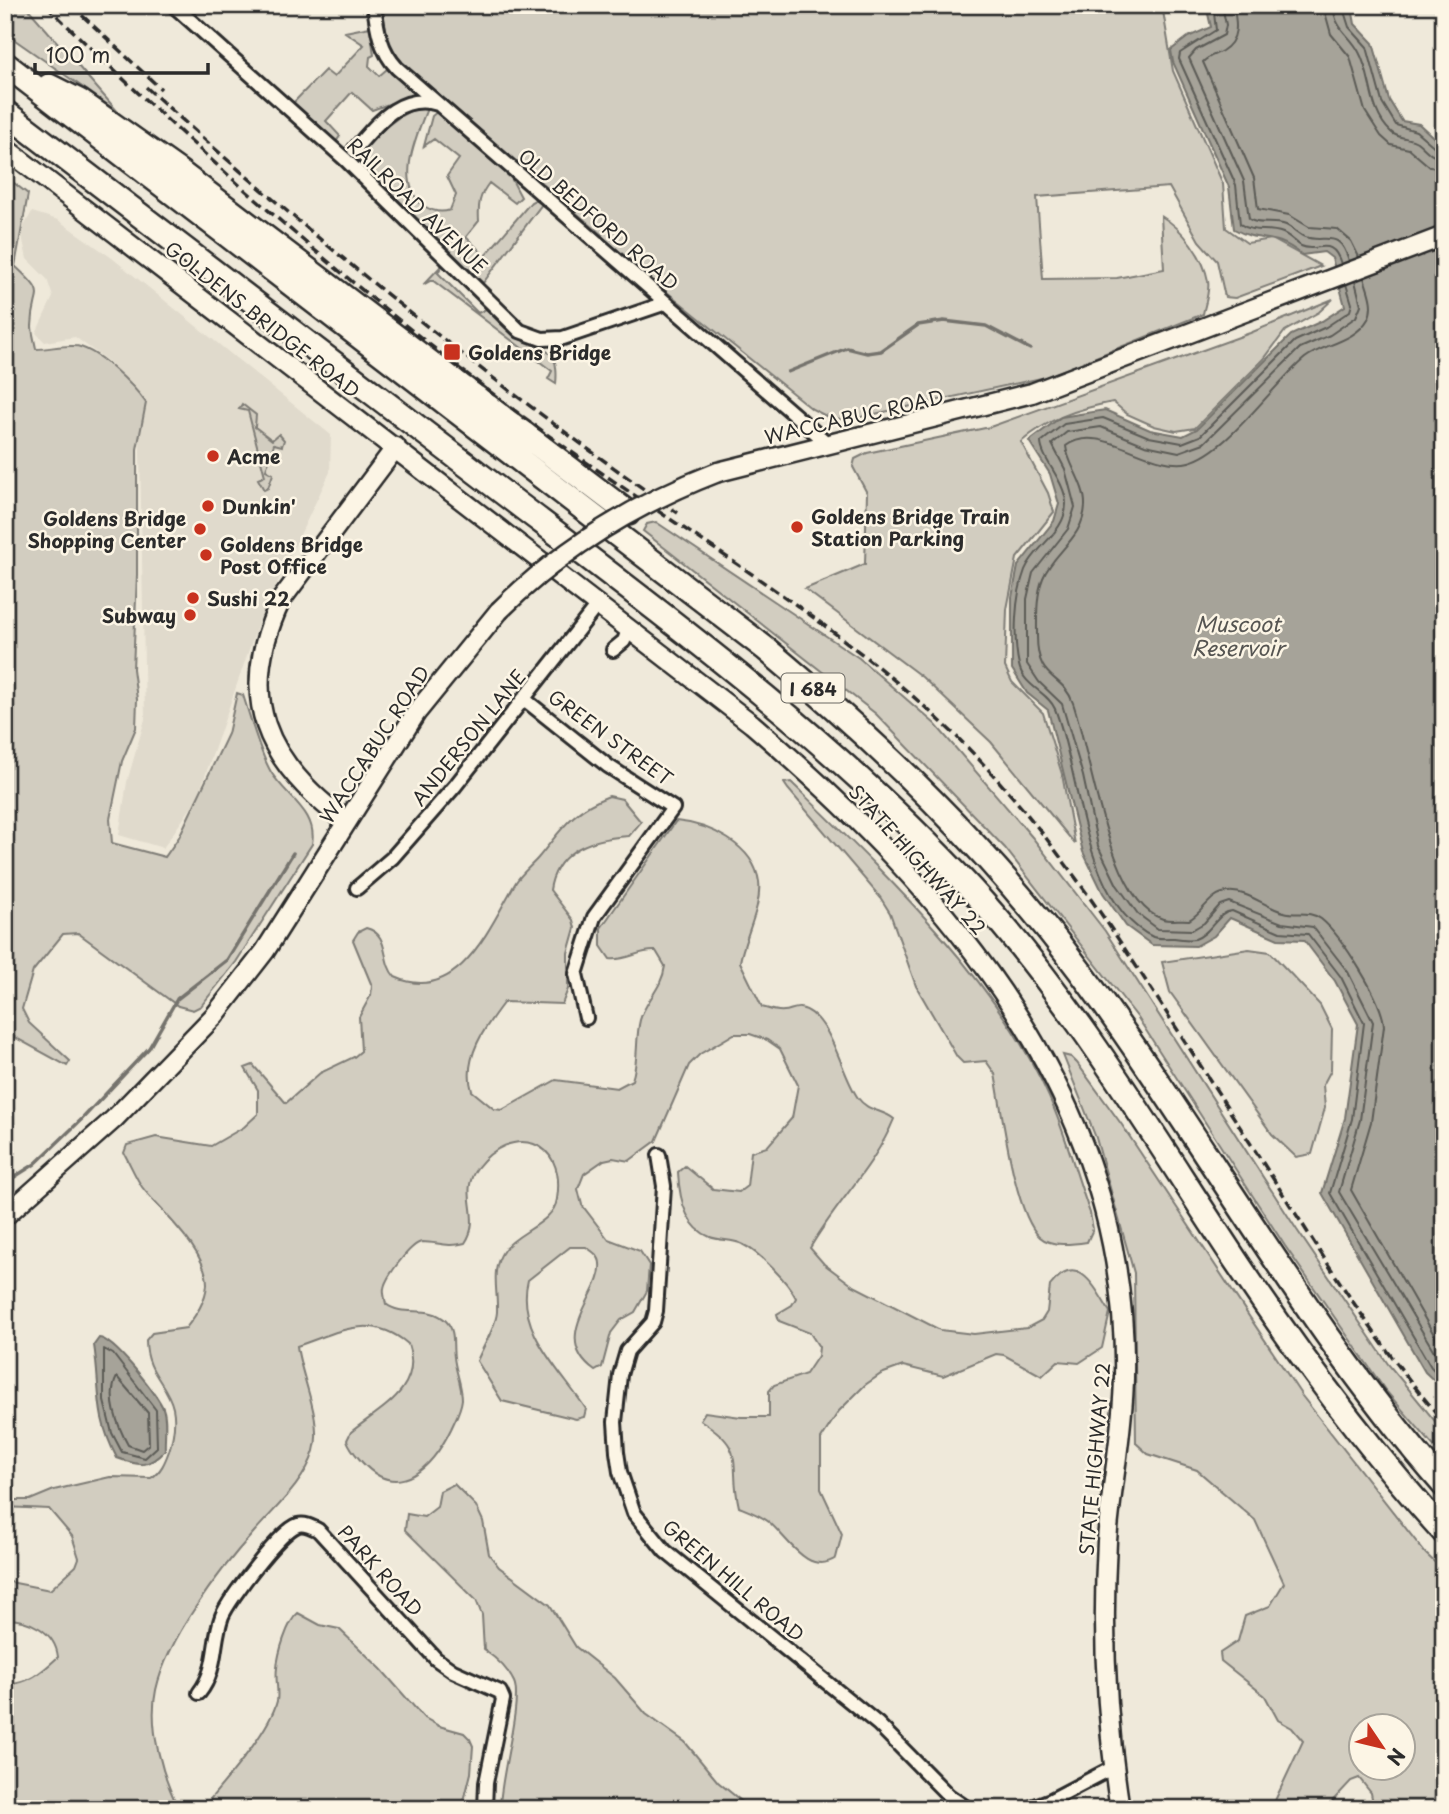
<svg xmlns="http://www.w3.org/2000/svg" width="1449" height="1814" viewBox="0 0 1449 1814" font-family="'Playpen Sans',sans-serif">
	<style>
		.built { fill: #e0dacc }
		.green { fill: #d2cdc0; stroke: #7e7c76; stroke-width: 2; fill-rule: evenodd }
		.water { fill: #a6a399; stroke: #75736d; stroke-width: 2 }
		.lines { fill: none; stroke-linecap: round; stroke-linejoin: round }
		.shore { stroke: #5c5b57; stroke-width: 2 }
		.stream { stroke: #75736d; stroke-width: 3.5 }
		.street-casing { stroke: #2b2b2b; stroke-width: 18 }
		.secondary-casing { stroke: #2b2b2b; stroke-width: 23 }
		.highway-casing { stroke: #2b2b2b; stroke-width: 28 }
		.street { stroke: #fcf5e5; stroke-width: 12 }
		.secondary { stroke: #fcf5e5; stroke-width: 18 }
		.highway { stroke: #fcf5e5; stroke-width: 23 }
		.rail { stroke: #2b2b2b; stroke-width: 3.5; stroke-dasharray: 10 5; stroke-linecap: butt }
		.secondary-bridge-casing { stroke: #2b2b2b; stroke-width: 23; stroke-linecap: butt }
		.secondary-bridge { stroke: #fcf5e5; stroke-width: 18 }
		.poi-dot { fill: #c8321e; stroke: #fcf5e5; stroke-width: 2.5 }
		.labels { text-anchor: middle; dominant-baseline: central; stroke-width: 5; stroke-linejoin: round; paint-order: stroke }
		.shield { fill: #fcf5e5; stroke: #6a6863; stroke-width: 2 }
		.shield-label { font-size: 18px; font-weight: bold; fill: #2b2b2b }
		.street-label { font-size: 19px; fill: #2b2b2b; stroke: #fcf5e5 }
		.poi-label { font-size: 19px; font-weight: bold; fill: #2b2b2b; stroke: #fcf5e5; text-anchor: start }
		.water-label { font-size: 21px; font-style: italic; fill: #565552; stroke: #fcf5e5 }
	</style>
	<rect width="100%" height="100%" fill="#efe9da"/>
	<filter id="ink" filterUnits="userSpaceOnUse"><feTurbulence type="fractalNoise" baseFrequency=".0143" numOctaves="2"/><feDisplacementMap in="SourceGraphic" scale="14" xChannelSelector="R" yChannelSelector="G"/><feConvolveMatrix kernelMatrix="1 2 1 2 8 2 1 2 1" color-interpolation-filters="sRGB"/></filter>
	<g filter="url(#ink)">
		<path class="built" d="M32 212 58 220 112 258 331 435 330 472 259 621 197 799 163 848 119 835 127 782 145 719 139 397 109 362 75 337 45 342 36 333 53 297 47 279 27 259 21 231Z"/>
		<path class="green" d="M5 5H25L118 112 5 33Z
			M382 5H1145L1163 11 1173 71 1223 184 1226 228 1247 243 1272 239 1321 266 1235 298 1225 297 1217 261 1199 241 1169 187 1037 197 1043 279 1117 278 1164 269 1161 216C1182 228 1204 257 1208 281 1210 291 1205 304 1203 314L1046 377 847 420 828 417 812 409 600 238 602 235 401 62 388 41Z
			M370 27 374 55 370 57 369 66 379 76 387 69 417 94 372 110 352 92 326 121 340 136 336 142 293 103 325 70 334 77 364 45 345 32Z
			M428 106C417 134 394 183 424 206 432 211 442 213 450 210L456 195 447 176 459 159 434 139 424 146 432 116 438 111 510 176 521 197 515 203 489 183C479 196 478 205 479 221L466 237 485 256 531 202 535 200 542 204 483 283 356 159C375 137 397 110 428 106Z
			M5 176 28 194 15 266C50 298 33 289 32 326 32 333 35 342 36 349 49 349 62 345 74 346 95 346 135 387 146 403L137 449V575L133 669 137 699 136 728 122 761 110 819 112 843 165 857 179 837 228 734 237 693 243 695C251 719 258 749 271 772 286 797 318 812 312 844L236 962 201 1006 193 1010 178 1006 78 933 63 934 33 971 22 1009 29 1023 70 1061 67 1066 5 1032Z
			M442 265 438 273 478 313 486 309C495 318 504 329 515 336 541 353 560 343 556 384L548 379 552 371 432 280 423 285Z
			M1333 299 1319 312 1285 331 1264 359 1195 428 1176 431 1154 426 1127 414 1113 402C1077 409 1049 418 1021 442L1048 493 1054 512 1017 558 1007 609 1005 667 1012 682 1043 713 1062 774 1075 844 991 742 922 677 805 589 865 564 867 493 853 467 855 459 867 453 990 427 1250 333Z
			M242 404 256 415 255 427 272 440 279 434 284 440 282 446 274 444 266 470 273 474 268 488 264 490 258 479 265 476 248 411 239 409Z
			M656 522 859 658 935 724 1032 837 1105 931 1297 1230 1388 1364 1444 1432V1458L1385 1390 1285 1246 1138 1018 1005 848 876 714 643 531 647 524Z
			M791 782C883 872 996 978 1049 1097 1066 1134 1076 1175 1090 1213L1093 1229 1087 1242C1073 1244 1051 1247 1040 1237 1014 1214 1002 1110 995 1074L986 1061 963 1063 957 1057 916 986 890 913 880 897 788 789 784 783Z
			M609 796 622 799 641 822 629 836C594 838 556 849 550 890L573 920 575 928 568 953V989L562 1004 504 1002C485 1027 462 1058 472 1091L494 1109 502 1110 556 1080 617 1088 632 1080C639 1060 635 1040 640 1020 645 1001 662 989 665 966L656 951C638 950 627 961 610 959L601 946V928L676 821C709 824 754 845 759 882 762 907 744 938 740 962L762 1007C769 1009 777 1012 784 1011 789 1011 795 1007 800 1008 831 1013 841 1075 858 1098 868 1112 882 1109 894 1119 875 1166 835 1204 810 1248L824 1264 852 1285 940 1330 974 1334 1027 1328 1042 1320 1047 1312 1050 1286C1078 1250 1095 1288 1110 1312L1102 1348 1079 1363 1058 1361 1042 1376 1004 1355 996 1354 943 1376 903 1366 881 1374 865 1385 839 1411 821 1439V1489L842 1534 836 1558C808 1577 787 1537 769 1522 760 1515 749 1511 739 1507 728 1462 749 1450 700 1420L705 1412 741 1417H769V1391L774 1385 806 1374 818 1356 819 1347 810 1333 779 1321 777 1314 792 1305 796 1298C788 1282 759 1252 742 1244 733 1239 720 1241 710 1237 685 1227 679 1196 678 1172L685 1166 713 1189 739 1192 747 1186 751 1152 767 1147 792 1118 798 1085 780 1049 767 1040 750 1034H734L700 1054 689 1065 656 1141 629 1161 613 1158 604 1160 584 1174 578 1189 582 1205 608 1239 640 1251 649 1265 647 1291 635 1312 621 1320 611 1333 602 1367 595 1371C547 1337 604 1292 600 1264 600 1256 592 1251 586 1247H570L528 1280C515 1330 562 1372 586 1409L584 1417 576 1419 502 1401 477 1361C483 1346 496 1327 497 1312 498 1290 490 1269 504 1250 517 1232 554 1223 557 1199 567 1137 510 1124 477 1168 458 1194 483 1217 465 1243 446 1248 438 1242 422 1242 411 1243 386 1277 384 1288 383 1292 385 1299 386 1304 403 1318 430 1304 446 1321 456 1331 452 1344 454 1357 455 1370 462 1385 462 1399 461 1410 455 1420 451 1429 433 1466 399 1503 362 1462 356 1455 350 1449 347 1440L351 1432C379 1409 424 1389 408 1344 370 1312 339 1332 297 1346 301 1377 323 1420 314 1451 305 1482 275 1508 254 1532 219 1571 167 1639 156 1690 148 1727 162 1776 179 1809H5V1684C26 1686 43 1671 58 1657 55 1631 29 1619 5 1619V1581L50 1590 76 1566 79 1558 72 1536 49 1509 5 1507V1500H30L54 1490 110 1477 151 1478C161 1472 165 1462 169 1451 189 1386 146 1388 146 1340L152 1333 186 1328C196 1315 206 1301 207 1284 207 1250 160 1211 142 1187 135 1176 130 1164 124 1153L127 1145 156 1137 211 1146 244 1127 258 1114V1090L245 1068 253 1065 286 1103 320 1073 354 1057 361 1051 359 1017 371 995 372 986 353 940 358 932 366 928C391 934 380 961 395 977 459 1006 491 924 516 882 522 873 531 866 538 858 562 829 572 810 609 796Z
			M1249 949 1270 952 1320 1005 1332 1029 1331 1070 1323 1085 1325 1108 1312 1154 1296 1157 1272 1134 1170 992 1162 962Z
			M1063 1055 1071 1057 1077 1063 1122 1125 1302 1396 1426 1554 1444 1571V1809H1374L1371 1793 1359 1778 1351 1781 1325 1809H1271L1303 1741 1292 1728 1278 1720 1265 1696 1221 1661 1220 1653 1238 1641 1245 1616 1270 1606 1284 1583 1255 1520 1197 1470 1148 1454 1136 1443 1134 1273 1096 1138ZM1362 1727H1404V1769H1362Z
			M454 1484 476 1506 483 1521 489 1554 499 1567 550 1605 576 1647 615 1678 646 1714 685 1742 718 1782 751 1809H500C499 1781 523 1701 514 1682 508 1669 496 1658 484 1650L482 1615 476 1600 405 1530 407 1514 424 1517 437 1507 440 1491Z
			M298 1613 320 1625 339 1629 381 1669 423 1717 439 1726 464 1733 470 1739 473 1746 471 1773 462 1809H202C223 1783 269 1733 277 1701 279 1691 275 1679 277 1668 278 1654 287 1622 298 1613Z"/>
		<path class="water" d="M1206 5H1293L1294 8 1305 5H1347L1353 13 1355 24 1373 43 1389 100 1402 121 1419 124 1444 147V1390L1425 1372 1322 1193 1345 1118 1358 1024 1335 981 1304 940 1278 939 1230 918 1214 936 1196 946 1152 945 1126 926 1103 893 1083 852 1048 710 1027 693 1012 669V597L1018 566 1054 521 1059 504 1050 474 1029 441 1061 417 1105 410 1150 430 1183 436 1197 429 1291 335 1322 321 1345 306 1332 258 1324 252 1302 255C1271 230 1262 245 1234 229L1229 187 1173 62 1171 50 1188 37 1211 27Z
			M99 1338C114 1339 154 1391 162 1406 168 1417 164 1438 165 1450 148 1469 139 1466 117 1458 94 1415 101 1390 94 1345Z"/>
		<g class="lines">
			<path class="shore" d="M1213 5 1216 30 1180 53 1179 59 1236 185 1240 224C1254 234 1267 227 1283 233 1290 236 1295 242 1301 246 1317 254 1332 234 1341 264
				M1222 5 1226 25 1224 35 1196 50 1189 58 1244 181 1249 219C1258 226 1274 220 1286 225 1293 228 1299 235 1305 237 1325 244 1339 227 1349 261
				M1233 5C1237 22 1240 40 1222 51 1215 55 1208 56 1203 62L1254 178 1258 209 1289 215 1309 227 1337 229 1351 241 1359 257
				M1323 5 1331 34 1350 57 1365 111 1381 136 1391 145 1409 149 1430 167 1444 169
				M1333 5C1335 31 1350 34 1359 52 1373 77 1368 111 1391 132 1398 139 1409 137 1417 142 1426 149 1431 158 1444 159
				M1342 5 1349 27 1367 47 1382 102 1396 125 1416 131 1437 149 1444 150
				M1364 278C1368 291 1375 306 1368 319 1355 342 1323 344 1305 358 1272 385 1228 452 1189 462 1150 472 1100 420 1066 446 1067 463 1086 485 1085 506 1083 539 1054 551 1043 578 1036 595 1037 618 1037 636 1037 683 1062 672 1073 703 1090 750 1109 904 1163 919 1170 921 1181 919 1189 920 1204 912 1210 893 1228 892 1248 890 1266 908 1284 912 1297 916 1309 910 1321 919 1341 935 1383 1001 1384 1026L1371 1122 1351 1190 1444 1352
				M1355 281 1361 305 1356 317 1330 335 1300 348 1204 443 1179 452 1145 445 1101 427 1067 432 1052 444 1065 469 1075 507 1068 529 1033 573 1027 599V664L1039 682 1062 704 1083 776 1098 846 1117 885 1138 914 1158 929 1192 930 1204 923 1220 905 1229 902 1282 923 1313 927 1348 972 1373 1022 1360 1120 1339 1192 1444 1368
				M1346 284 1352 304 1350 311 1326 327 1295 341 1200 436 1182 443 1149 437 1103 418 1064 424 1041 442C1041 459 1066 482 1066 504 1066 532 1034 547 1025 570 1015 596 1013 639 1019 665 1023 686 1048 692 1055 709 1081 773 1082 903 1153 937 1159 939 1168 938 1174 938 1180 939 1189 940 1195 939 1211 934 1217 912 1232 911L1280 932 1308 934 1341 977 1364 1023 1352 1119 1330 1193 1431 1367 1444 1380
				M104 1349 113 1354 156 1410 157 1447 145 1458 122 1452 112 1433 104 1401Z
				M117 1377 148 1413 149 1444 142 1450 128 1445C118 1427 106 1397 117 1377Z"/>
			<path class="stream" d="M788 372 847 348 867 353 881 351 918 325 944 321 986 326 1030 349
				M5 1183 35 1164 82 1119 149 1048 177 999 227 960 293 853"/>
			<g class="street-casing">
				<path id="street" d="M173 5 346 160 520 331 542 339 563 338 666 303
					M374 5C377 29 380 50 397 68L827 443
					M354 150C377 124 400 92 438 104
					M613 650 624 641 629 627
					M524 699 608 766 673 808 594 917 576 974 586 1018
					M357 888 392 858 455 786 599 603
					M659 1155 664 1186 656 1311 653 1322 627 1351 620 1375 615 1422 617 1452 620 1472 634 1513 665 1551 878 1724 949 1796 968 1809
					M199 1693C218 1669 212 1643 222 1616 229 1599 281 1530 298 1525 305 1523 312 1527 318 1530L436 1659 453 1671 500 1692 503 1699 486 1783 485 1809
					M1027 1809 1051 1800 1114 1767"/>
			</g>
			<g class="secondary-casing">
				<path id="secondary" d="M5 148 752 724C951 895 1130 1100 1124 1378 1123 1433 1111 1487 1107 1541 1102 1630 1106 1721 1120 1809
					M718 472 1032 393 1444 236
					M347 822C265 762 235 697 281 600L396 447
					M5 1216 114 1119 215 1015 265 951 416 713 499 611"/>
			</g>
			<g class="highway-casing">
				<path id="highway" d="M5 64 766 649C882 746 990 850 1080 971 1205 1140 1305 1326 1444 1485
					M49 86 79 101 178 171 628 513
					M5 112C176 243 347 374 518 504 676 624 836 743 971 889 1075 1002 1153 1136 1238 1264 1301 1358 1368 1449 1444 1532"/>
			</g>
			<use href="#street" class="street"/>
			<use href="#secondary" class="secondary"/>
			<use href="#highway" class="highway"/>
			<path class="rail" d="M46 5C201 156 363 298 537 427 681 533 839 618 966 746 1044 825 1106 919 1166 1012 1212 1083 1257 1154 1303 1225 1346 1293 1391 1361 1444 1422
				M71 5 161 89
				M146 87C313 239 492 384 678 513"/>
			<g class="secondary-bridge-casing">
				<path id="secondary-bridge" d="M499 611C562 548 635 504 718 472"/>
			</g>
			<use href="#secondary-bridge" class="secondary-bridge"/>
		</g>
	</g>
	<g class="poi-dot">
		<rect x="443" y="343" width="18" height="18" rx="3.5"/>
		<circle cx="213" cy="456" r="7"/>
		<circle cx="208" cy="506" r="7"/>
		<circle cx="797" cy="527" r="7"/>
		<circle cx="200" cy="529" r="7"/>
		<circle cx="206" cy="555" r="7"/>
		<circle cx="193" cy="598" r="7"/>
		<circle cx="190" cy="615" r="7"/>
	</g>
	<g class="labels">
		<rect class="shield" x="781.5" y="673.5" width="63" height="29" rx="5"/>
		<g class="shield-label">
			<text x="813" y="688">I 684</text>
		</g>
		<g class="street-label">
			<text transform="translate(418 205) rotate(44)">RAILROAD AVENUE</text>
			<text transform="translate(599 219) rotate(41)">OLD BEDFORD ROAD</text>
			<text transform="translate(263 319) rotate(38)">GOLDENS BRIDGE ROAD</text>
			<text transform="translate(854 416) rotate(-13)">WACCABUC ROAD</text>
			<text transform="translate(468 737) rotate(-51)">ANDERSON LANE</text>
			<text transform="translate(611 737) rotate(36)">GREEN STREET</text>
			<text transform="translate(374 744) rotate(-57)">WACCABUC ROAD</text>
			<text transform="translate(918 859) rotate(48)">STATE HIGHWAY 22</text>
			<text transform="translate(1094 1459) rotate(-85)">STATE HIGHWAY 22</text>
			<text transform="translate(381 1570) rotate(48)">PARK ROAD</text>
			<text transform="translate(734 1580) rotate(40)">GREEN HILL ROAD</text>
		</g>
		<g class="poi-label">
			<text x="468" y="352">Goldens Bridge</text>
			<text x="227" y="456">Acme</text>
			<text x="222" y="506">Dunkin'</text>
			<text x="811" y="516">Goldens Bridge Train<tspan x="811" dy="22">Station Parking</tspan></text>
			<text x="186" y="518" text-anchor="end">Goldens Bridge<tspan x="186" dy="22">Shopping Center</tspan></text>
			<text x="220" y="544">Goldens Bridge<tspan x="220" dy="22">Post Office</tspan></text>
			<text x="207" y="598">Sushi 22</text>
			<text x="176" y="615" text-anchor="end">Subway</text>
		</g>
		<g class="water-label">
			<text x="1238" y="623">Muscoot<tspan x="1238" dy="24">Reservoir</tspan></text>
		</g>
	</g>
	<rect width="1449" height="1814" fill="none" stroke="#fcf5e5" stroke-width="28"/>
	<rect x="14" y="14" width="1421" height="1786" fill="none" stroke="#2b2b2b" stroke-width="2.5" filter="url(#ink)"/>
	<g transform="translate(1382 1747) rotate(125)"><circle r="33" fill="#fcf5e5" stroke="#a8a49b" stroke-width="2"/>
	<path d="M0-5L12 26L0 18L-12 26Z" fill="#c8321e"/>
	<text y="-10" font-size="19" font-weight="bold" text-anchor="middle" fill="#2b2b2b">N</text>
	</g>
	<path d="M35 63v10h173v-10" fill="none" stroke="#2b2b2b" stroke-width="3.5"/>
	<text x="46" y="63" font-size="21" fill="#2b2b2b" stroke="#fcf5e5" stroke-width="5" paint-order="stroke">100 m</text>
</svg>
